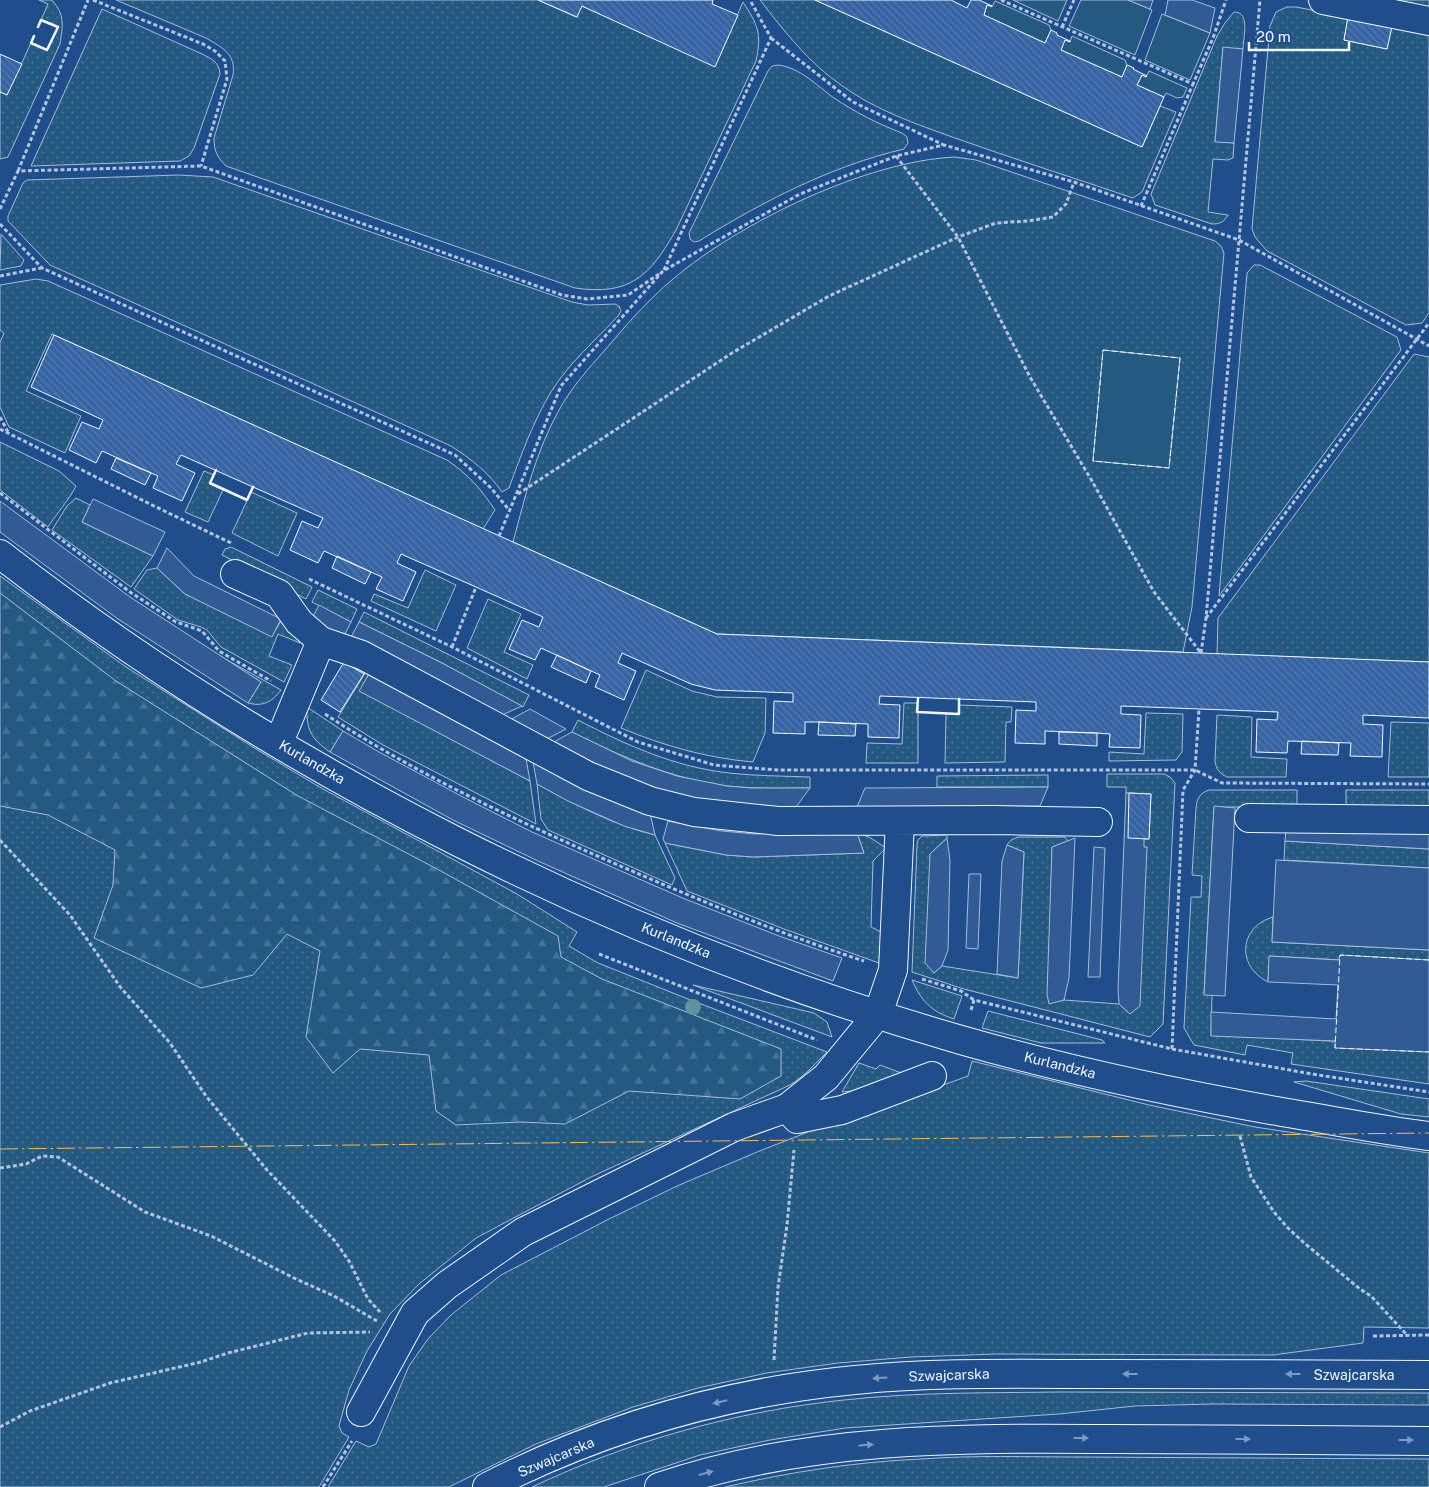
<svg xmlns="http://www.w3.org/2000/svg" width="1429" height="1487" viewBox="0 0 1429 1487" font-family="'Public Sans',sans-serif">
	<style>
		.grass { fill: url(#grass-dots); stroke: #a8bbd7 }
		.forest { fill: url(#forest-firs); stroke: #a8bbd7 }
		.green { fill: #245a82; stroke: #a8bbd7 }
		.parking { fill: #305b95; stroke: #a8bbd7 }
		.building { fill: url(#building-back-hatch); stroke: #f2f6ff }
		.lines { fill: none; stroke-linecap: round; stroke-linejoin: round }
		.minor-casing { stroke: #f2f6ff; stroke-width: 30 }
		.path { stroke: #b3c4dc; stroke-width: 3; stroke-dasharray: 4 2.5; stroke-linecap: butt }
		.minor { stroke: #1f4e8c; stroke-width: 28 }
		.fence { stroke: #f2f6ff; stroke-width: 1; stroke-dasharray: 6 2.5; stroke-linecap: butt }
		.wall { stroke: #f2f6ff; stroke-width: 2.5 }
		.power { stroke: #ffb74d; stroke-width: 1; stroke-dasharray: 18 4 2.5 4; stroke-linecap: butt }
		.tree { fill: #61919a }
		.oneway { fill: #7e9ac0 }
		.labels { text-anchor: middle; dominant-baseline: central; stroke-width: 4; stroke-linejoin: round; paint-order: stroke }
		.street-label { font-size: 14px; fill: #f2f6ff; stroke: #1f4e8c }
	</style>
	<defs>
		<pattern id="grass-dots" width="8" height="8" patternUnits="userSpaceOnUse" patternTransform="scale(1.25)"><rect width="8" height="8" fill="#245a82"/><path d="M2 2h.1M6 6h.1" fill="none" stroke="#447295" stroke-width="1.8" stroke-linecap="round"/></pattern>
		<pattern id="forest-firs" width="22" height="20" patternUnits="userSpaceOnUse" patternTransform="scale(1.25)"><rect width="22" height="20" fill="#245a82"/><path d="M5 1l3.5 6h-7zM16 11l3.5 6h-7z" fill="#447295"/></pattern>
		<pattern id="building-back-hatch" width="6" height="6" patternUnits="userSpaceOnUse" patternTransform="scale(1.25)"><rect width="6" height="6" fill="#3563a3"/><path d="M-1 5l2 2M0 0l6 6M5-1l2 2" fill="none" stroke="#537ab1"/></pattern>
	</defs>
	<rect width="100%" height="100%" fill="#1f4e8c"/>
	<path class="grass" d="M39 0H52C65 15 63 25 60 44L8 157 0 159V92L7 95 31 43 47 50 58 27 41 20 48 4Z
		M116 0H538L576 17 582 6 715 66 743 2C758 25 762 34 756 61L676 230C650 276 630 296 575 288L226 166C217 157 214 151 214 138L233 75C236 54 223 48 206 38Z
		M760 0H815L1142 147 1160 106 1176 112 1142 192 1133 198C1074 178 1014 159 955 138 916 124 875 110 841 85 809 63 784 31 760 0Z
		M1392 0H1429V7Z
		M1287 7H1296L1348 17 1344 40 1387 49 1392 26 1429 33V313L1422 323 1406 325 1267 251 1255 237 1252 229 1270 26 1276 12Z
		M102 9 202 54C212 59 219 62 220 74L194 148 189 156 180 161 31 166Z
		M1234 12C1251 12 1243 38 1243 49L1223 48 1215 141 1234 143 1233 158 1228 160 1213 159 1208 212 1228 215C1224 222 1220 224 1212 224L1155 205 1151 194 1217 36 1225 23Z
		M778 65C801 68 816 85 834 98 855 112 878 124 902 133L907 137 908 143 904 149C831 166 762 202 699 241L694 242 690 239 689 233 768 71 772 66Z
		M955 157 976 160 1215 241 1221 246 1224 253 1192 607 1183 652 717 634 513 542C525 497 536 451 559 410 571 388 588 369 605 350 626 325 648 300 673 279 740 222 867 161 955 157Z
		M179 175 213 177 572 302 588 305 615 304 619 306 621 311 618 316C596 340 568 364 551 392 533 422 521 455 509 488L502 492C488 472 471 459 451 446L50 265 8 221V216L23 183 27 180Z
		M1 234 24 260 21 266 0 270Z
		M1254 265H1260L1397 337 1401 350 1219 596 1247 273Z
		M36 279 48 281 447 460C469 475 481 489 495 510L483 529 52 334 26 391 81 416 65 453 9 427 0 407V342L4 333 0 330V285Z
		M1414 354 1429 357V662L1217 654 1218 618Z
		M0 442 59 471 76 486C69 500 57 513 48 527L0 490Z
		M204 471 214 475 210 484 223 490 208 522 185 512Z
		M251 492 297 513 278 556 232 533Z
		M76 498 90 505 82 522 153 556 131 587 52 530 67 506Z
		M231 547 312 587 306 599 222 555 225 549Z
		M157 568 185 594 272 636 282 619 299 636 300 643 278 634 269 656 292 665 284 682 221 647 207 630 201 627 178 620 134 589 147 570Z
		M425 570 456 585 436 631 371 601 374 594 408 608Z
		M0 576 126 667 256 749 323 789 517 894 577 932 569 946 598 963 688 999 827 1052 806 1073 792 1084 591 1177 476 1238 419 1284 390 1314 367 1351 349 1390 339 1426 342 1433 349 1437 319 1487H0Z
		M318 590 357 609 351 622 312 602Z
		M488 599 521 614 504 652 533 665 527 679 467 648Z
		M364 612 529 695 523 707 442 663 359 622Z
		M213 652 281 690C272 702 263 707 248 703L261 682Z
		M367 670 370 672 360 691 530 781 536 824 383 745 338 717Z
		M646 670 692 691 717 697 766 698 765 733 753 762C707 758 664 746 621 728Z
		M904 703H918V763H866L867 743 902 744Z
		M959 705 1012 707 1011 722H1006L1005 762 945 763 946 714H958Z
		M307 707 343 731 330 752C311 739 306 729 307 707Z
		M1146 713 1183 714 1182 752 1176 760 1109 761V752L1144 754Z
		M1217 715 1252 717 1251 757 1287 759 1286 777H1227C1219 773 1216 769 1215 761Z
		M578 720C626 745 675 767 729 773 756 776 783 776 810 777V788C783 788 755 789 728 786 672 779 622 757 572 732Z
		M1391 722 1429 723V777H1388Z
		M1107 774H1164L1170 777 1175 783 1163 1024 1150 1037 964 989 912 972 917 845 918 840 922 836 947 835V838L930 854 934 973 942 966 1018 978 1024 852 1007 845 1011 840 1018 837H1065L1068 841 1052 847 1049 1003 1064 1000 1119 1004 1130 1014 1144 838 1150 794 1126 793V787H1107Z
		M1048 775V787H937V776Z
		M537 784C574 804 613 825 655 835L675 878 672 885 548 830 541 819Z
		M1209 790H1297V807H1214L1204 994 1212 995 1211 1035 1429 1046V1084L1291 1064 1293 1053 1247 1045 1245 1055 1194 1045 1184 1028 1191 897H1201L1202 876 1192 875 1196 808C1197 798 1200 793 1209 790Z
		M1346 790H1429V808H1346Z
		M857 833 869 837 886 848 873 861 871 927 883 933 881 956 879 963 784 929 687 891 665 843 726 855 753 857 864 853Z
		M1285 841 1429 849V868L1284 860Z
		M1273 917 1272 942 1429 950V965L1270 956 1268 982C1236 966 1239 927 1273 917Z
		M912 980 962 996 954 1019C932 1012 921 1001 912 980Z
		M693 985 814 1013 827 1022 832 1037Z
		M988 1011 1102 1040 1105 1043H1041L982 1028Z
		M972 1061 1149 1105 1255 1127 1429 1153V1328L1364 1327 1363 1343 1273 1355 997 1354 911 1357 838 1363 767 1373 698 1388 633 1407 536 1444 449 1487H328L356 1441 369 1447 376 1444 409 1366 428 1339 451 1315 501 1275 607 1220 677 1186 757 1152 859 1112 924 1092 968 1076Z
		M859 1063 876 1069 880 1065 904 1074 852 1091 842 1092Z
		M1306 1081 1429 1099V1117L1401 1114 1294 1082Z
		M1060 1392 1429 1393V1405L1212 1404 1135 1406 1059 1414 845 1428 770 1440 700 1455 604 1487H532C629 1441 737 1411 844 1400 916 1392 988 1393 1060 1392Z
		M1081 1457 1429 1459V1487H725C790 1472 854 1462 921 1459 974 1455 1027 1457 1081 1457Z"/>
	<path class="forest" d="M0 593 116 681 298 796 439 870 558 936 561 957 602 979 781 1049V1076L740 1099 629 1091 565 1124 521 1122 456 1125 436 1111 429 1055 360 1049 333 1073 306 1037 320 951 287 934 253 975 201 988 94 938 113 885 115 850 48 815 0 806Z"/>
	<path class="green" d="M1013 0H1067L1058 21Z
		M1081 0H1128L1152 10 1135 55 1069 26Z
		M995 1 1049 25 1051 30 1045 43 984 15 987 5 992 7Z
		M1162 14 1210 33 1190 80 1145 60Z
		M1072 36 1125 60 1127 65 1122 77 1061 50 1065 40 1070 42Z
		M1149 71 1187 88 1183 97 1177 98 1166 93 1164 97 1137 85 1142 75 1146 77Z
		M1103 350 1180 358 1169 468 1093 461Z"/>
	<path class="parking" d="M1128 0H1153L1150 9Z
		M1168 0H1192L1215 8 1210 33 1165 15Z
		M1223 47 1243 49 1234 143 1215 142Z
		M93 499 165 532 153 556 82 522Z
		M0 501 130 597 261 682 248 703 118 619 0 532Z
		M167 548 194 576 281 619 272 637 185 594 157 568Z
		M319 605 351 622 342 640 309 624Z
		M359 622 442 663 522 706 500 716 350 639Z
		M370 672 525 753 530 781 359 691Z
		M530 709 566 729 545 740 508 721Z
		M343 731 379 752 463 797 532 832 685 899 779 936 842 958 833 981 677 923 538 861 453 820 330 752Z
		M572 732 632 761 677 776 727 786 751 788H810L796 807H748L715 803 654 789 601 768 552 743Z
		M532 756 650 813 655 835 624 826 568 801 537 784Z
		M1048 787 1040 806 857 807 865 788Z
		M1126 793 1151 794 1149 839H1144V847H1147L1140 1006 1130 1014 1119 1004 1118 989Z
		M1214 806 1235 808 1225 996 1204 995Z
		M668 821 722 831 755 834 842 831 857 833 864 853 753 857 726 855 665 843 663 839Z
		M1286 828 1429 830V849L1285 841Z
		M947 838 950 860 948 950 942 966 934 973 925 963 930 854Z
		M1075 838 1069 978 1064 1000 1049 1004 1047 994 1052 847Z
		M1007 845 1024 852 1018 978 997 974 1002 861Z
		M1094 847 1105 848 1100 977H1088Z
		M1276 860 1429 868V950L1272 942Z
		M969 874H981L978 949 966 948Z
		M1340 955 1429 960V1052L1335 1048V1041L1211 1036V1012L1336 1019 1338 985 1268 982 1269 956 1339 960Z"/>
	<path class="building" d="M538 0H713L712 4 738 15 715 67 582 6 577 17Z
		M815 0H951L967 8 971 0H979L992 6 987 5 984 15 1045 43 1051 30 1057 33V35L1070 41V42L1065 40 1061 50 1122 77 1127 65 1134 68 1133 69 1147 76 1146 77 1142 75 1137 85 1164 97 1142 147Z
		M1348 17 1392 26 1387 49 1344 40Z
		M0 54 22 64 7 95 0 92Z
		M54 335 717 634 1429 662V718L1363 715V724L1383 725 1382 757 1350 756 1351 743 1288 741 1287 753 1256 752 1257 719 1277 720 1278 712 1121 706V714L1141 715 1140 748 1109 747 1110 734 1097 733 1045 731V744L1015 743 1016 710 1036 711V702L880 696 879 704 900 705 899 738 868 737V724L819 722H805V734L773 733 774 701 793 702V693L715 690 691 684 622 653 618 663 636 671 624 700 595 687 600 675 541 648 535 660 509 649 522 620 539 627 543 617 476 587 401 554 397 563 416 572 403 601 376 589 382 577 324 551 318 563 290 550 302 521 318 528 323 518 307 511 181 455 176 464 195 473 182 501 153 488 158 476 102 451 96 463 69 450 82 422 99 429 103 420 31 387Z
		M116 458 151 473 145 485 111 469Z
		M337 556 371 572 365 584 332 568Z
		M557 655 591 671 586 683 551 667Z
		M344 662 364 674 340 712 321 700Z
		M819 722 856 724 855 736 818 735Z
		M1059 732 1097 733V746L1059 744Z
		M1302 741 1339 743 1338 755 1301 754Z
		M1129 793 1151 794 1149 839 1128 838Z"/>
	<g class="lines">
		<g class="minor-casing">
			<path id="minor" d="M1323 0 1429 21
				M0 554C279 771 620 942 961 1040 1066 1070 1174 1093 1282 1112 1331 1120 1380 1130 1429 1136
				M235 574 279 594 299 622 321 641 362 655 588 776 650 801 694 812 778 821 995 820 1098 822
				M279 742 321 641
				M1249 818 1429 820
				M787 1108 797 1119 842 1110 932 1076
				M361 1412 415 1313 447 1285 523 1232 734 1127 787 1108 826 1077 878 1014 893 970 900 821
				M487 1487C602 1428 728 1392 855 1380 937 1372 1019 1374 1101 1374 1210 1374 1320 1374 1429 1375
				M659 1487C805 1437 958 1438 1110 1439 1216 1439 1323 1440 1429 1441"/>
		</g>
		<path class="path" d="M93 0 203 44 215 51 225 61 227 79 201 166
			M1001 0 1193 84 1213 38 1226 0
			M1062 27 1074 0
			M771 38 853 102 944 145
			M896 156 958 237 1030 377 1092 481 1154 592 1201 653
			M18 171 88 0
			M1141 206 1193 84
			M0 209 18 171 201 166 562 295 587 299 628 295 659 274
			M0 224 42 268 455 455 491 488 510 511
			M664 270 771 38 750 0
			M0 276 41 268
			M0 417 8 432
			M0 429 154 506 231 543
			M0 493 130 592 176 622 202 631 219 651 271 681
			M518 494 732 353 829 296 958 237 996 223 1028 221 1053 217 1066 204 1074 182
			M499 536 561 386 663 271 800 194 896 156 944 145 1074 182 1239 240 1429 346
			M309 579 452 647 638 742 714 765 778 770H1195L1222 783 1429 784
			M1206 618 1429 323
			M452 647 476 587
			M1201 653 1206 618 1260 0
			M325 714C407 768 496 811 586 851 677 891 769 930 864 961
			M0 840 70 915 121 988 170 1043 206 1096 267 1170 335 1241 349 1261 368 1299 380 1312
			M599 954 817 1040
			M922 979 961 991 974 1000
			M971 1010 974 1000 1172 1049 1312 1074 1429 1092
			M1172 1049 1183 790 1195 770 1199 709
			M1240 1136 1251 1177 1274 1212 1287 1227 1303 1242 1360 1289 1371 1296 1407 1335
			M0 1168 26 1164 42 1156 58 1157 145 1212 211 1236 296 1279 334 1296 377 1321
			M1373 1336 1429 1335
			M774 1360 778 1287 787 1225 794 1150
			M0 1427 30 1411 110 1383 201 1362 228 1353 308 1333 370 1332
			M323 1487 352 1441"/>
		<use href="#minor" class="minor"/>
		<path class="fence" d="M1103 350 1180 358 1169 468 1093 461Z
			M1429 960 1340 955 1335 1048 1429 1052"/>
		<path class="wall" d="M34 36 31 43 47 50 58 27 41 20 38 27
			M216 470 210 483 247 500 253 487
			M918 698 917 712 959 714V699"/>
		<path class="power" d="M0 1149 1429 1133"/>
	</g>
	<circle class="tree" cx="693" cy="1007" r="8"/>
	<defs><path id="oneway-solid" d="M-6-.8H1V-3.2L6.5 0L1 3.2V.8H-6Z" transform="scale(1.25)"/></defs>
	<g class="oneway">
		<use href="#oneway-solid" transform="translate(1130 1374) rotate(180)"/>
		<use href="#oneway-solid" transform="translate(1293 1374) rotate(-180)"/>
		<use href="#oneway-solid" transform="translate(880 1378) rotate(176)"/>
		<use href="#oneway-solid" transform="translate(720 1402) rotate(167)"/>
		<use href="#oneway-solid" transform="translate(1081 1438)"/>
		<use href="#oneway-solid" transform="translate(1243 1439)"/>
		<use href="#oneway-solid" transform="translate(1406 1440)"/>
		<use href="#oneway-solid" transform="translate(866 1445) rotate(-6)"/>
		<use href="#oneway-solid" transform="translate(706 1473) rotate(-15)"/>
	</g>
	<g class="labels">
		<g class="street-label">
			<text transform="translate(312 762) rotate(30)">Kurlandzka</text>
			<text transform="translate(676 940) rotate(22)">Kurlandzka</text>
			<text transform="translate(1060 1065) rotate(14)">Kurlandzka</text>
			<text transform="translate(949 1375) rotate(-2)">Szwajcarska</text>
			<text x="1354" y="1375">Szwajcarska</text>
			<text transform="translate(556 1457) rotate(-23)">Szwajcarska</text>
		</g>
	</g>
	<path d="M1249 42v8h100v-8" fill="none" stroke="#f2f6ff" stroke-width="2.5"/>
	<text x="1256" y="42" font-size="15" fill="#f2f6ff" stroke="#1f4e8c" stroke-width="4" paint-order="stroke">20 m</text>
</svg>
